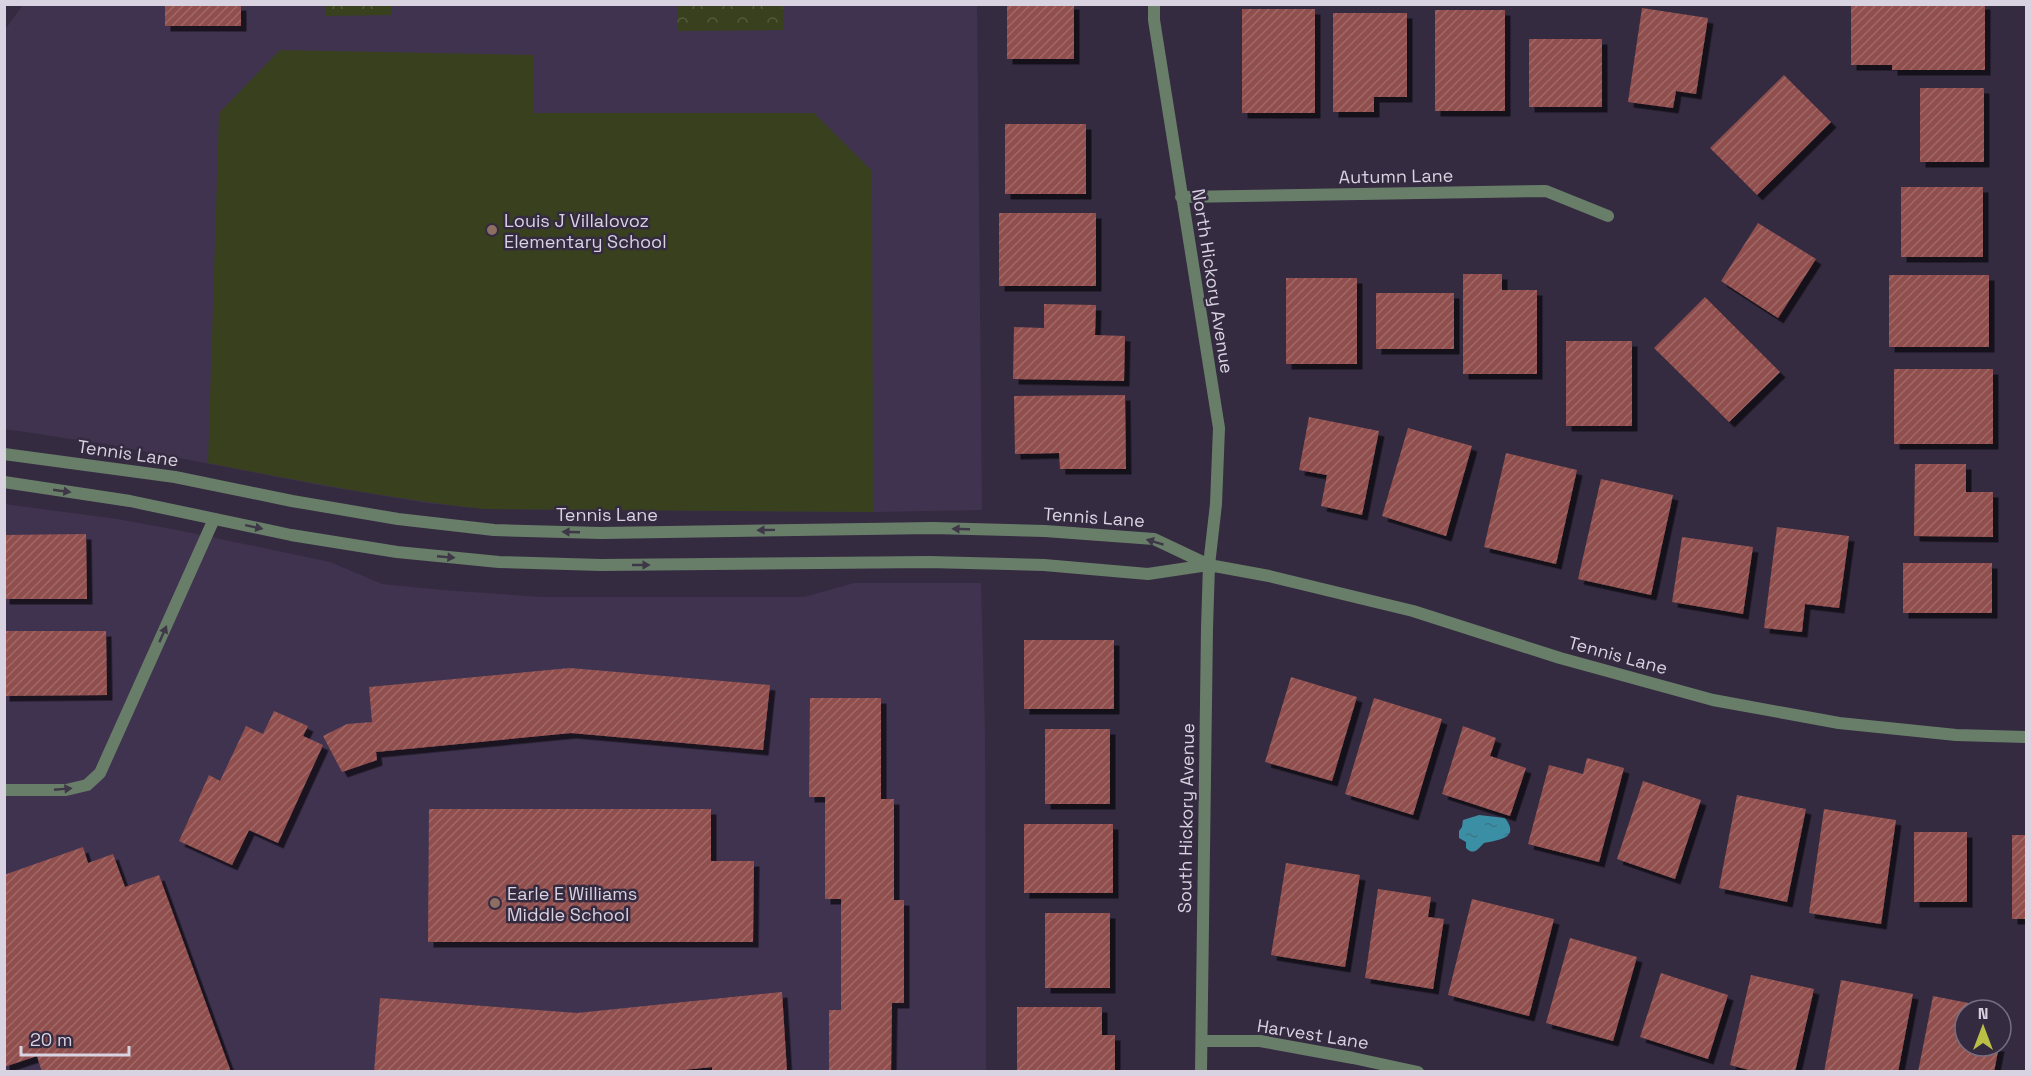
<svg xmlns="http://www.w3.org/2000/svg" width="2031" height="1076" viewBox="0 0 2031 1076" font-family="'Space Grotesk',sans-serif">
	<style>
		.built { fill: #403350 }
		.forest { fill: url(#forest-crowns) }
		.pitch { fill: #38401e }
		.water { fill: url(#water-ripples) }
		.building { fill: url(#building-hatch); filter: url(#shadow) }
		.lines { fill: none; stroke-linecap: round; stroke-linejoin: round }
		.lane { stroke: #697e69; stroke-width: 12 }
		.street { stroke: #697e69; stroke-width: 12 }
		.oneway { fill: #3d3747 }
		.education-dot { fill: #8d6e63; stroke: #352b41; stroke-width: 2 }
		.labels { text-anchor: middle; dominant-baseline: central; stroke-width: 5; stroke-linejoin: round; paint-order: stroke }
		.street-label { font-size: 18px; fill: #d8d2e1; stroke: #352b41 }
		.poi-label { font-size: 18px; fill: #d8d2e1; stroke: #352b41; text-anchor: start }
	</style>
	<defs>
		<pattern id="forest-crowns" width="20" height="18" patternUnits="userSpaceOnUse" patternTransform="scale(1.5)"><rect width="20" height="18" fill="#38401e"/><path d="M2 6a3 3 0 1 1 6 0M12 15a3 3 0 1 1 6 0" fill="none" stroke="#545b3e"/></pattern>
		<pattern id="water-ripples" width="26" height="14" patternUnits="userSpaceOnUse" patternTransform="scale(1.5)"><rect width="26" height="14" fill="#3a8fa5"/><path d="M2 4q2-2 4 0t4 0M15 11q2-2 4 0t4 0" fill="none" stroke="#3c7788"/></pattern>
		<pattern id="building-hatch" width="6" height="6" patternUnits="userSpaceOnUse" patternTransform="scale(1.5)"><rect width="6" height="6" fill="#90504e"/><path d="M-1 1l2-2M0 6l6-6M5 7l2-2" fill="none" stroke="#9f6867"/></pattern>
		<filter id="shadow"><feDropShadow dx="5.5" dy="5.5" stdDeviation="0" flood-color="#0009"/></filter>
	</defs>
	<rect width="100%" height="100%" fill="#352b41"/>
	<path class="built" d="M23 5H977L982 510 873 512 484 509 427 503 324 486 112 445 5 429 4 31Z
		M4 504 117 519 182 531 330 562 382 584 442 590 541 597H804L854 583H981L985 735 986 1071H5Z"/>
	<path class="forest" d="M325 5H392V15L325 16Z
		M677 5H783V30L677 31Z"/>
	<path class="pitch" d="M280 50 534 55 533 113H814L872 171 873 512 484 509C391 499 300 481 208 463L219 113Z"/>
	<path class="water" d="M1479 815 1505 818C1521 839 1497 840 1484 843 1478 849 1474 856 1466 848V842L1459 838V831L1462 827 1463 820Z"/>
	<path class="building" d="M1007 4H1074V59H1007Z
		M1851 4H1985V70H1892V65H1851Z
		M165 5H241V26H165Z
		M1642 8 1708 18 1696 94 1676 91 1673 108 1628 102Z
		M1242 9H1315V113H1242Z
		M1435 10H1505V111H1435Z
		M1333 13H1407V97H1374V112H1333Z
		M1529 39H1602V107H1529Z
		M1784 75 1831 122 1757 195 1710 148Z
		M1920 88H1984V162H1920Z
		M1005 124H1086V194H1005Z
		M1901 187H1983V257H1901Z
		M999 213H1096V286H999Z
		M1758 223 1816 259 1778 318 1721 281Z
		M1463 274H1502V290H1537V374H1463Z
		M1889 275H1989V347H1889Z
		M1286 278H1357V364H1286Z
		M1376 293H1454V349H1376Z
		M1705 297 1780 372 1729 422 1654 348Z
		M1044 304 1096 305 1095 335 1125 336 1124 381 1013 379 1014 327 1044 328Z
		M1566 341H1632V426H1566Z
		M1894 369H1993V444H1894Z
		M1125 395 1126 469H1060L1059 453 1015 454 1014 396Z
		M1309 417 1379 431 1362 515 1321 506 1327 475 1299 470Z
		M1408 428 1472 446 1446 536 1382 516Z
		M1506 453 1577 470 1556 564 1484 547Z
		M1915 464H1966V492H1993V537L1914 536Z
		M1601 479 1673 495 1651 595 1578 579Z
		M1777 527 1849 536 1839 608 1805 604 1802 632 1764 628Z
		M86 534 87 599H4V535Z
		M1682 537 1753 547 1743 614 1672 602Z
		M1903 563H1992V613H1903Z
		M4 631H106L107 695 4 696Z
		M1024 640H1114V709H1024Z
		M570 668 770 685 763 750 571 733 376 752 377 760 342 772 323 736 347 724 372 722 369 687Z
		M1291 677 1357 697 1332 781 1265 762Z
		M810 698H881V799H894V900H904V1003H892L891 1072H829V1010H841V899H825V797H809Z
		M1374 698 1442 719 1413 815 1345 794Z
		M274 711 308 726 303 736 323 745 278 843 249 830 232 865 179 841 209 775 220 781 246 726 263 734Z
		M1463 726 1496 738 1490 756 1526 768 1510 816 1442 794Z
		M1045 729H1110V804H1045Z
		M1587 758 1624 768 1599 862 1528 844 1549 765 1583 774Z
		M1643 781 1701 800 1675 879 1617 859Z
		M1737 795 1806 809 1787 902 1719 888Z
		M429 809H711V861H754L753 942H428Z
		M1824 809 1896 820 1881 924 1809 913Z
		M1024 824H1113V893H1024Z
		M1914 832H1967V902H1914Z
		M2012 835H2026V919H2012Z
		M83 847 88 863 113 854 125 887 159 875 231 1072H42L37 1056 4 1067V875Z
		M1286 863 1360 875 1345 967 1271 955Z
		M1378 889 1431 897 1428 917 1444 919 1433 989 1365 978Z
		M1472 899 1554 919 1529 1016 1448 995Z
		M1045 913H1110V988H1045Z
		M1570 938 1637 957 1613 1041 1546 1023Z
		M1661 973 1728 995 1708 1059 1640 1037Z
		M1751 975 1814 989 1795 1072H1757L1730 1065Z
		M1841 980 1913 994 1898 1072H1824Z
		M782 992 787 1072H712V1067L663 1072H374L380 998 577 1013Z
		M1933 996 1999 1009 1965 1010V1046H1999L1994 1072H1918Z
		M1017 1007H1102V1035H1115V1072H1017Z"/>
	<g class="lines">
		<path class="lane" d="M4 790H66L87 785 100 773 214 519"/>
		<path class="street" d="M1154 4V20L1219 428 1216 504 1209 565 1207 628 1201 1072
			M1181 197 1546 191 1608 216
			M4 454 175 477 292 501 398 519 494 530 601 533 933 528 1045 531 1154 539 1209 565 1269 576 1413 611 1560 658 1713 700 1839 723 1956 735 2026 737
			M4 482 130 501 291 535 397 552 499 562 601 565 929 562 1044 565 1148 574 1208 565
			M1202 1041H1260L1353 1058 1418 1072"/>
	</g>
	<defs><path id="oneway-solid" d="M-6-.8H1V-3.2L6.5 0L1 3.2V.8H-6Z" transform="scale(1.5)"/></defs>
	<g class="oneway">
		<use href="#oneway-solid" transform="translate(62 491) rotate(8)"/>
		<use href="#oneway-solid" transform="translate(254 527) rotate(12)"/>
		<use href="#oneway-solid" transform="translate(961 529) rotate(-178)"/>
		<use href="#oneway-solid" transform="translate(766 530) rotate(179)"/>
		<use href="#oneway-solid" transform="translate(571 532) rotate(-178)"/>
		<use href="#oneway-solid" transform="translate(1155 542) rotate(-163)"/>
		<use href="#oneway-solid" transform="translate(446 557) rotate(5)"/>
		<use href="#oneway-solid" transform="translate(641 565)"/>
		<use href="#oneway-solid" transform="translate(163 634) rotate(-66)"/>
		<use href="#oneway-solid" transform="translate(63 789) rotate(-5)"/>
	</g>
	<g class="education-dot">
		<circle cx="492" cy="230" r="6"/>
		<circle cx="495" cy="903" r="6"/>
	</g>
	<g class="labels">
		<g class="street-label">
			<text transform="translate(1396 176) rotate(-1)">Autumn Lane</text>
			<text transform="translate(1213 281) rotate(81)">North Hickory Avenue</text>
			<text transform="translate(128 453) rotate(8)">Tennis Lane</text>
			<text x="607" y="514">Tennis Lane</text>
			<text transform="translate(1094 517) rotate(4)">Tennis Lane</text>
			<text transform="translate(1618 655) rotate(15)">Tennis Lane</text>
			<text transform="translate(1186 818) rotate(-89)">South Hickory Avenue</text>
			<text transform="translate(1313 1034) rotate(9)">Harvest Lane</text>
		</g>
		<g class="poi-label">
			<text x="504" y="220">Louis J Villalovoz<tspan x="504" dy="21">Elementary School</tspan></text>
			<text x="507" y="893">Earle E Williams<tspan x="507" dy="21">Middle School</tspan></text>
		</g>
	</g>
	<rect width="2031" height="1076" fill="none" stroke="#d8d2e1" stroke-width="12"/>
	<g transform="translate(1983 1028)"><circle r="28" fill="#352b41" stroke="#766e81" stroke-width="1.5"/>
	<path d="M0-4.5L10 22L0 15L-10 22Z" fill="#bac045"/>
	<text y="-9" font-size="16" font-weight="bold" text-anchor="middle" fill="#d8d2e1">N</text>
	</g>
	<path d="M21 1046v9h108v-9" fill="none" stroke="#d8d2e1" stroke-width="3"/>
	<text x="30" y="1046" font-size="18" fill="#d8d2e1" stroke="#352b41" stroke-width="4.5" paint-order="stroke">20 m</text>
</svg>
